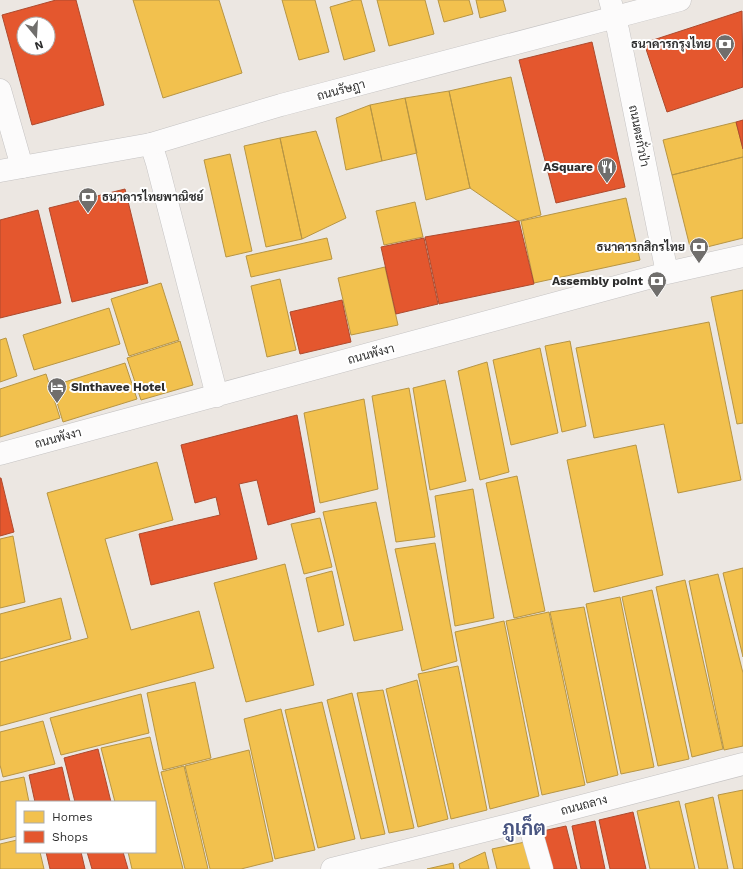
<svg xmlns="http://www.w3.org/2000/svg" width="743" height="869" viewBox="0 0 743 869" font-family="'Work Sans',Sarabun,sans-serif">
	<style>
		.homes { fill: #f2c14e; stroke: #b79544 }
		.shops { fill: #e4572e; stroke: #ad4a2e; fill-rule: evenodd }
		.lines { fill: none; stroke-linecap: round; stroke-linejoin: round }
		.minor-casing { stroke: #c5c3c3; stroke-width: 23 }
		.tertiary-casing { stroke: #c5c3c3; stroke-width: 23 }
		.minor { stroke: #fcfbfb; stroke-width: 22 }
		.tertiary { stroke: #fcfbfb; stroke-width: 22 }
		.labels { text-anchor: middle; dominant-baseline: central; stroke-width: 4; stroke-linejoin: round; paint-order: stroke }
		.poi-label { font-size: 12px; font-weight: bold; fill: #2d2d2d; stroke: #fff; text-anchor: end }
		.street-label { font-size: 12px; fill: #2d2d2d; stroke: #fff }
		.town-label { font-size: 20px; font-weight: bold; fill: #495581; stroke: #fff }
	</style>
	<rect width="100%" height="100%" fill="#ece7e2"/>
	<path class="homes" d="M133 0H219L242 73 163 98Z
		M282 0H315L329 52 299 60Z
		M354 0H361L375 51 344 60 330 7Z
		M377 0H425L434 34 389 46Z
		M438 0H469L473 14 444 22Z
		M476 0H503L506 11 480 18Z
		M511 77 541 215 518 221 470 188 449 91Z
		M449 91 470 188 426 200 405 98Z
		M405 98 417 153 382 161 370 105Z
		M370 105 382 161 346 170 336 118Z
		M736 122 743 149V157L672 175 663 140Z
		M316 131 346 218 302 239 280 138Z
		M280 138 302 239 266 247 244 146Z
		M230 154 252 251 226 257 204 160Z
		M743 157V238L691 251 672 175Z
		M626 198 640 260 534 283 521 221Z
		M415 202 423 237 384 245 376 211Z
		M327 238 332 259 251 277 246 256Z
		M385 267 398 325 351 335 338 278Z
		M280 279 296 350 267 357 251 286Z
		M161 283 179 340 129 356 111 299Z
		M743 290V423L737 424 711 297Z
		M109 308 120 344 34 370 23 335Z
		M709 322 741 480 678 493 664 424 594 438 576 348Z
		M6 338 17 376 0 382V340Z
		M180 341 193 385 141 400 127 358Z
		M570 341 586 426 562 432 545 346Z
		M540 348 558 433 511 445 493 360Z
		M487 362 509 472 480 480 458 371Z
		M125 363 137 399 63 422 52 386Z
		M46 374 60 418 0 437V389Z
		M445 380 466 481 430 490 413 388Z
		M409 388 435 537 396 542 372 396Z
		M364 399 378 489 320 503 304 413Z
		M636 445 663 575 594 592 567 460Z
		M157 462 173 520 105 539 131 630 199 611 214 668 0 726V662L88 638 47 493Z
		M517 476 545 611 514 618 486 483Z
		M473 489 494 618 455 626 435 496Z
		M376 502 403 630 354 641 323 512Z
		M320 518 332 567 304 574 291 524Z
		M13 536 25 602 0 608V539Z
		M435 543 457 661 422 671 395 549Z
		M285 564 314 685 246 702 214 583Z
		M743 568V657L723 573Z
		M332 571 344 625 318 632 306 578Z
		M718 574 743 673V746L724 750 689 581Z
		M685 580 723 749 692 757 656 587Z
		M652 590 689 759 658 766 622 597Z
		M620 597 654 767 621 774 586 604Z
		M61 598 71 639 0 659V614Z
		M584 607 618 775 587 783 550 612Z
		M549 612 585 785 542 795 506 621Z
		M504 621 539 796 490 809 455 632Z
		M458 666 487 810 451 819 418 674Z
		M417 680 448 819 418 827 386 689Z
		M195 682 211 758 163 770 147 693Z
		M383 690 414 828 389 833 357 693Z
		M352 693 385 834 361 839 327 700Z
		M141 694 149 733 61 755 50 718Z
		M322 702 355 839 318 848 285 710Z
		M281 709 315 850 275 859 244 719Z
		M43 721 55 764 3 777 0 765V732Z
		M150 737 159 775 183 869H132L128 852H155V802H115L101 748Z
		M249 750 273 861 241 869H210L185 766Z
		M184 766 208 869H185L161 772Z
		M24 777 29 802H17V836L0 840V782Z
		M743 790V869H734L718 795Z
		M713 797 728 869H699L685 804Z
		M679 801 695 869H650L637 811Z
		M17 840V852H40L44 869H0V844Z
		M525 842 531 869H497L492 849Z
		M485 852 489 869H460L459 864Z
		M453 863 454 869H427Z"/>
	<path class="shops" d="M56 0H76L104 105 32 125 2 15ZM24 24H48V48H24Z
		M742 11 743 87 667 112 644 43Z
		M592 42 625 187 556 203 519 60Z
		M743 120V149L736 122Z
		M125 189 148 283 72 302 49 208Z
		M38 210 61 303 0 318V220Z
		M519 221 534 284 439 304 425 237Z
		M424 238 438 304 396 314 381 247Z
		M342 300 351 342 300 354 290 312Z
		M297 415 315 512 268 525 257 480 239 484 257 559 151 585 139 534 220 515 216 497 195 503 181 445Z
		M0 478H1L14 532 0 536Z
		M98 749 111 802H75L64 758Z
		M62 767 70 802H35L29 775Z
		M633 812 646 869H610L599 820Z
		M595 821 605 869H581L572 826Z
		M566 826 577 869H549L538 832Z
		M46 852H81L85 869H50Z
		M87 852H123L128 869H92Z"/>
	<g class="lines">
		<g class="minor-casing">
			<path id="minor" d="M610 0 618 30 667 273
				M0 90 22 167
				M151 144 157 163 217 396
				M0 454 667 273 743 256
				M528 820 542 869
				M332 869 528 820 743 764"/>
		</g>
		<g class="tertiary-casing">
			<path id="tertiary" d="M0 171 151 144 281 105 680 0"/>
		</g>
		<use href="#minor" class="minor"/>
		<use href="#tertiary" class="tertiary"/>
	</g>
	<defs>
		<g id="bank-pin" transform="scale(1)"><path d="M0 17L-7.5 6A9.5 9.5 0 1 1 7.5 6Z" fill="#706e6c" stroke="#fff"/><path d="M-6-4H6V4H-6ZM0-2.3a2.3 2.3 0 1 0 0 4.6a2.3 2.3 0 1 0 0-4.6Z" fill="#fff"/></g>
		<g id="restaurant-pin" transform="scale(1)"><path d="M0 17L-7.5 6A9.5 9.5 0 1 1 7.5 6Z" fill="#706e6c" stroke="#fff"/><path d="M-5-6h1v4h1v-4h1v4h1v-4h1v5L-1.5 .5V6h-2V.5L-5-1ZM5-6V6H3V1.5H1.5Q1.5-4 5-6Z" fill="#fff"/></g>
		<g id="hotel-pin" transform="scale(1)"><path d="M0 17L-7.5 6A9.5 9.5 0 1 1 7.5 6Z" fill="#706e6c" stroke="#fff"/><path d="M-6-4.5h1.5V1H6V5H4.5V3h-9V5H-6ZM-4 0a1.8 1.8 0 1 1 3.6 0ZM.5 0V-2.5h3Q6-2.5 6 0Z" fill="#fff"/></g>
	</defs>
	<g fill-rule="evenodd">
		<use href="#bank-pin" x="725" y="44"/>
		<use href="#restaurant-pin" x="607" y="167"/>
		<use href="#bank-pin" x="88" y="197"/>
		<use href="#bank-pin" x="699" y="247"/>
		<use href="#bank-pin" x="657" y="281"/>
		<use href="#hotel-pin" x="57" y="387"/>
	</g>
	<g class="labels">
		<g class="poi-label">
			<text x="711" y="44">ธนาคารกรุงไทย</text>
			<text x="593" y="167">ASquare</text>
			<text x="102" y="197" text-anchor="start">ธนาคารไทยพาณิชย์</text>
			<text x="685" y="247">ธนาคารกสิกรไทย</text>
			<text x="643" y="281">Assembly point</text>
			<text x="71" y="387" text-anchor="start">Sinthavee Hotel</text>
		</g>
		<g class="street-label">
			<text transform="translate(341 90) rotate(-15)">ถนนรัษฎา</text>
			<text transform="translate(639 136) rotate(79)">ถนนตะกั่วป่า</text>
			<text transform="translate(371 354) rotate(-15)">ถนนพังงา</text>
			<text transform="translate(58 438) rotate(-15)">ถนนพังงา</text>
			<text transform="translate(584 805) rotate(-15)">ถนนถลาง</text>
		</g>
		<g class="town-label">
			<text x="524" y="828">ภูเก็ต</text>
		</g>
	</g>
	<rect x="16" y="801" width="140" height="52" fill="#ffffff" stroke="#ababab"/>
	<rect x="24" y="811" width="20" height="12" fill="#f2c14e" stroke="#ababab"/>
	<text x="52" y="821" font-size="12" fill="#2d2d2d">Homes</text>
	<rect x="24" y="831" width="20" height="12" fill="#e4572e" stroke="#ababab"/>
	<text x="52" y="841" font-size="12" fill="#2d2d2d">Shops</text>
	<g transform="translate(36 36) rotate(162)"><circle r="19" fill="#ffffff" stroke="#ababab"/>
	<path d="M0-3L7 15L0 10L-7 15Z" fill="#706e6c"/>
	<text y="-6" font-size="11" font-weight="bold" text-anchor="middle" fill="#2d2d2d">N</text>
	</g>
</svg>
